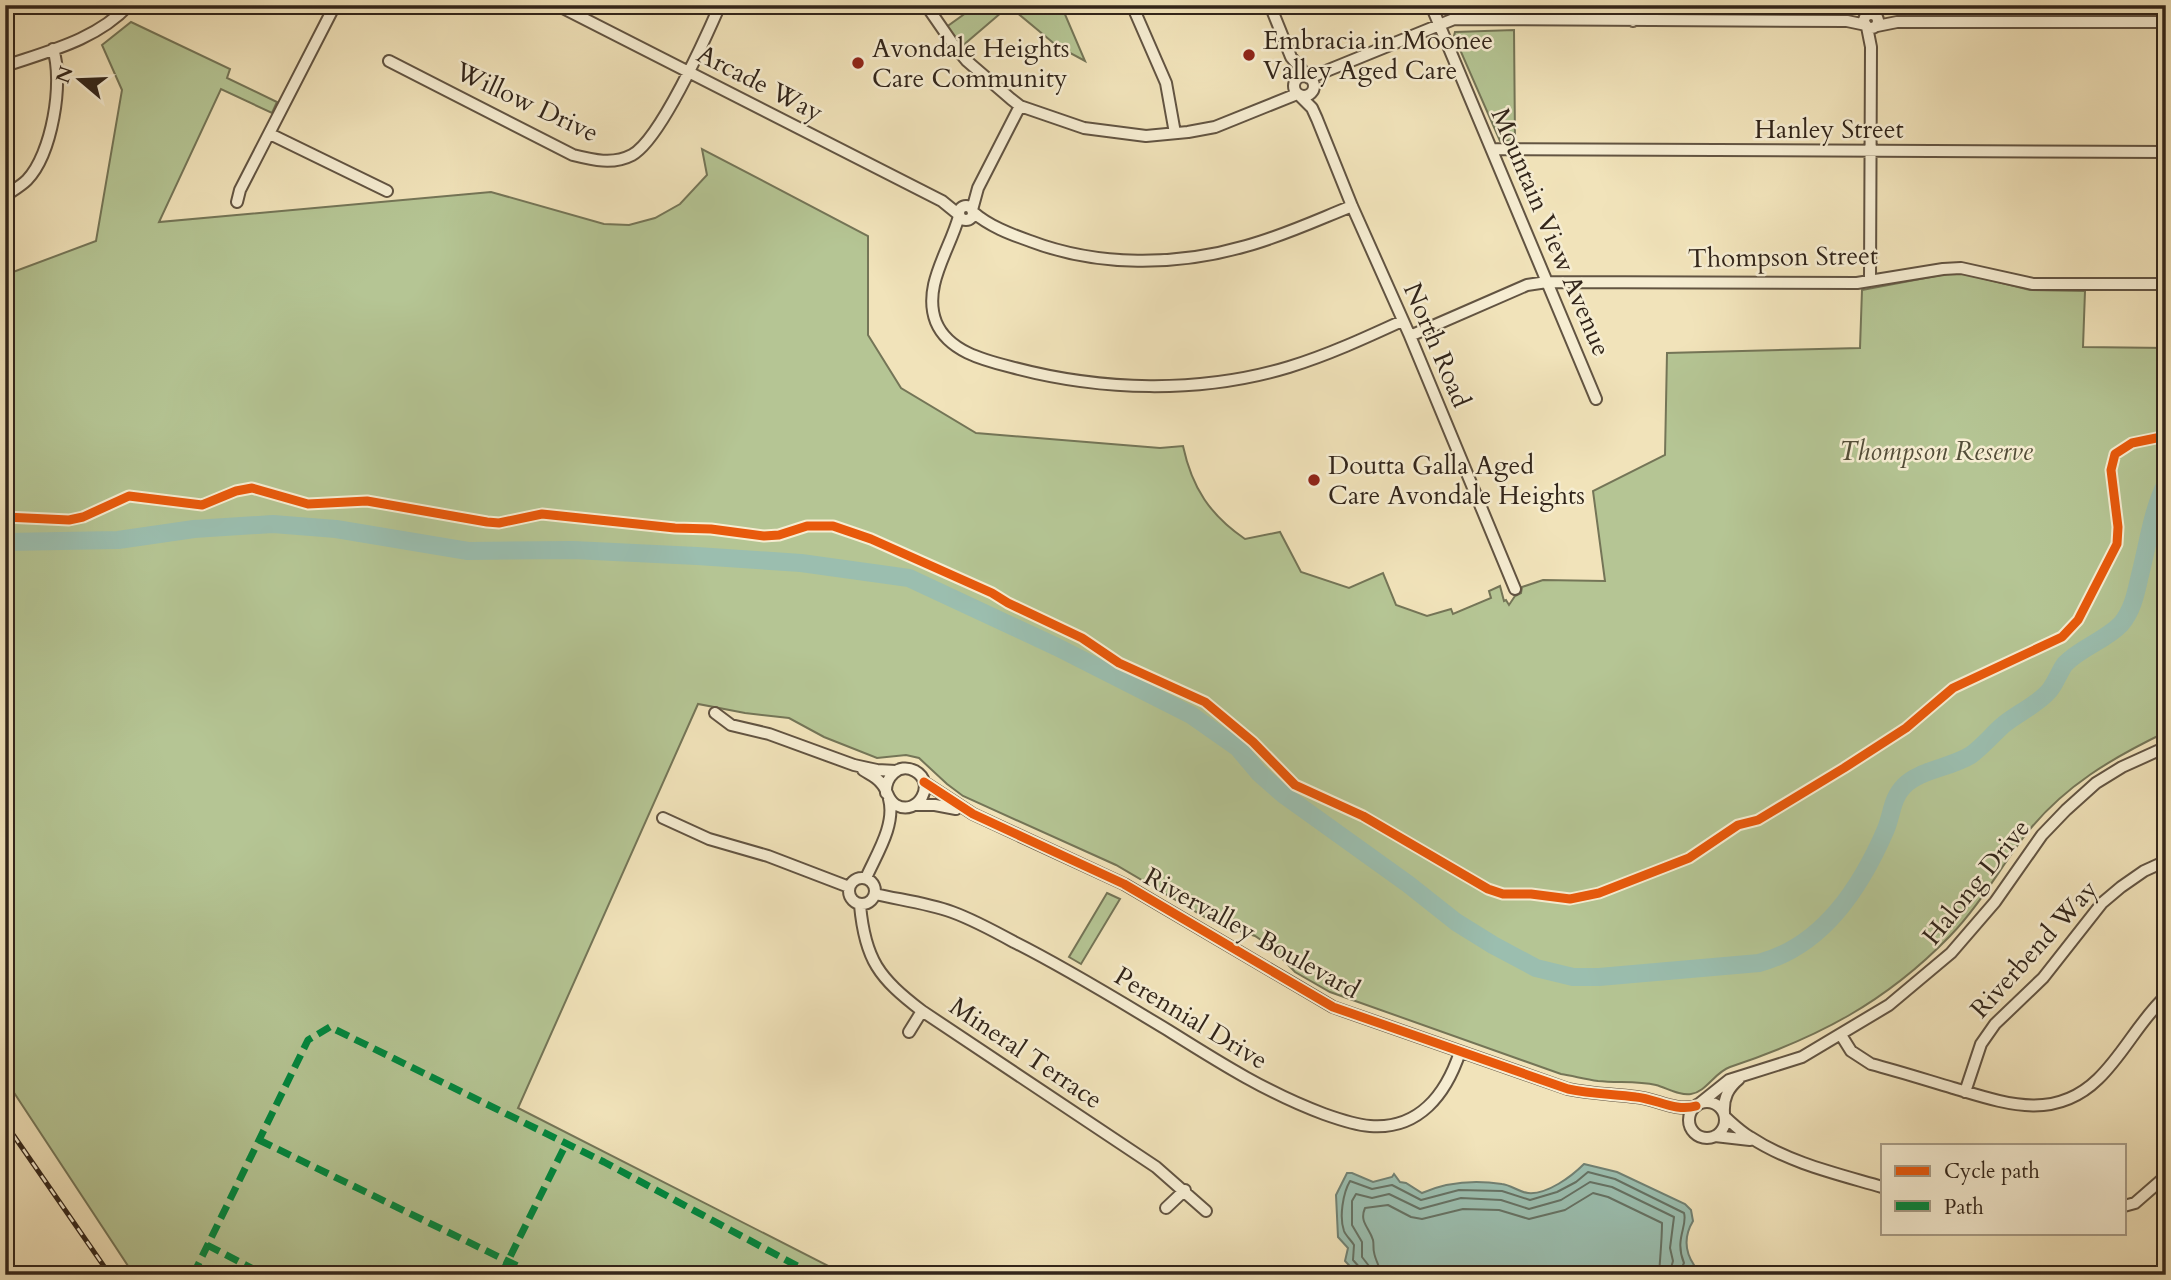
<svg xmlns="http://www.w3.org/2000/svg" width="2171" height="1280" viewBox="0 0 2171 1280" font-family="Cardo,serif">
	<style>
		.green { fill: #b5c594; stroke: #747557; stroke-width: 2 }
		.water { fill: #9bbeaf; stroke: #718173; stroke-width: 2 }
		.lines { fill: none; stroke-linecap: round; stroke-linejoin: round }
		.shore { stroke: #667264; stroke-width: 2 }
		.river { stroke: #9bbeaf; stroke-width: 18 }
		.minor-casing { stroke: #625442; stroke-width: 14 }
		.minor { stroke: #f6edd2; stroke-width: 10 }
		.rail-casing { stroke: #32251a; stroke-width: 5 }
		.rail { stroke: #f6edd2; stroke-width: 2.5; stroke-dasharray: 8; stroke-linecap: butt }
		.quiet { stroke: #00873e; stroke-width: 7; stroke-dasharray: 14 7; stroke-linecap: butt }
		.cycleway-casing { stroke: #f6edd2; stroke-width: 13 }
		.cycleway { stroke: #e8590c; stroke-width: 9 }
		.poi-dot { fill: #8f2418; stroke: #f6edd2; stroke-width: 2.5 }
		.labels { text-anchor: middle; dominant-baseline: central; stroke-width: 5; stroke-linejoin: round; paint-order: stroke }
		.poi-label { font-size: 26px; fill: #32251a; stroke: #f6edd2; text-anchor: start }
		.street-label { font-size: 26px; fill: #32251a; stroke: #f6edd2 }
		.park-label { font-size: 26px; font-style: italic; fill: #534d38; stroke: #f6edd2 }
	</style>
	<rect width="100%" height="100%" fill="#f1e3ba"/>
	<filter id="stains"><feTurbulence type="fractalNoise" baseFrequency=".00286" numOctaves="4"/><feColorMatrix values="0 0 0 0 .2 0 0 0 0 .09 0 0 0 0 .02 0 0 0 .5 -.17"/></filter>
	<radialGradient id="worn" r=".72"><stop offset=".6" stop-color="#630" stop-opacity="0"/><stop offset="1" stop-color="#630" stop-opacity=".3"/></radialGradient>
	<path class="green" d="M977 5H1061L1085 61 1057 46 1009 6 961 47 945 28Z
		M131 22 230 69 227 78 277 102 272 113 221 89 159 222 491 192 604 224 629 225 655 218 680 204 707 175 702 149 868 236V335L901 388 976 433 1160 448 1183 446C1192 488 1210 515 1245 539L1280 532 1301 572 1349 588 1383 573 1396 605 1427 616 1451 609 1453 614 1491 598 1489 591 1500 586 1504 601 1506 600 1509 605 1515 596 1521 593 1522 587 1543 580 1605 581 1593 491 1665 455 1667 353 1860 348 1862 290 1957 272 2030 290 2085 291 2083 347 2166 348V732C2112 758 2064 786 2026 834 2000 868 1980 905 1950 936 1885 1003 1817 1038 1730 1067 1715 1072 1706 1092 1691 1094 1680 1096 1667 1088 1656 1085 1637 1081 1617 1083 1598 1081 1585 1079 1573 1076 1561 1074L1330 992 1295 972 1270 946 1255 936 1215 923 1116 865 963 796 947 784 919 758 906 755 877 758 824 737 789 718 745 713 698 704 518 1108 846 1275H134L5 1079V275L96 241 122 90 102 45Z
		M1514 30 1515 140 1500 141 1454 36 1455 32Z
		M1107 893 1120 899 1081 964 1069 957Z"/>
	<path class="water" d="M1584 1164 1617 1172 1685 1204 1691 1210 1693 1221C1684 1236 1684 1250 1694 1265L1679 1275H1358L1345 1261 1348 1248 1338 1237 1336 1195 1347 1173H1352L1373 1182 1392 1177 1394 1174 1400 1182 1406 1183 1422 1193C1447 1182 1475 1180 1502 1184 1511 1185 1519 1192 1528 1193 1547 1195 1572 1176 1584 1164Z"/>
	<g class="lines">
		<path class="shore" d="M1362 1275 1361 1269 1353 1260 1354 1245C1351 1240 1346 1236 1344 1231 1339 1217 1343 1193 1350 1181L1372 1189 1392 1185 1421 1200 1459 1190 1502 1191 1530 1200 1557 1192 1576 1182 1588 1172 1615 1179 1684 1213C1688 1226 1674 1239 1684 1263L1678 1275
			M1370 1275 1369 1266 1362 1257V1242L1352 1225V1201L1356 1194 1372 1198 1389 1194 1420 1209 1461 1198 1501 1200 1529 1209 1561 1200 1590 1182 1612 1187 1674 1217 1670 1248 1673 1261 1669 1275
			M1381 1275C1380 1266 1375 1260 1374 1252 1373 1249 1374 1244 1373 1240 1369 1227 1359 1222 1365 1208L1388 1205 1411 1217 1422 1219 1463 1209 1499 1210 1529 1219 1565 1210 1593 1193 1608 1197 1662 1223C1662 1240 1660 1258 1659 1275"/>
		<path class="river" d="M5 542 118 540 194 529 273 524 336 529 468 551 573 550 697 556 801 563 909 578 1057 647 1191 715 1238 748 1259 773 1284 795 1408 884 1456 922 1493 945 1536 968 1573 977H1599L1759 963C1823 946 1861 887 1886 829 1892 814 1892 798 1904 786 1919 770 1950 768 1971 755 1983 746 1991 736 2002 726 2016 714 2037 705 2049 691 2056 683 2059 672 2065 664 2080 648 2106 640 2121 624 2133 610 2136 592 2140 575 2148 544 2152 511 2166 483"/>
		<g class="minor-casing">
			<path id="minor" d="M557 5 942 201 958 214
				M926 5 953 44 967 61 1011 99 1020 106 1084 128 1146 136 1188 132 1215 127 1297 94
				M1132 5 1166 83 1175 133
				M1270 5 1291 57 1308 77
				M1431 5 1596 399
				M1864 21a7 7 0 1 1 14 0a7 7 0 1 1-14 0Z
				M1633 21V5
				M1877 26 1897 22H2166
				M1867 27 1871 47 1870 281
				M389 61 573 155C593 160 613 165 632 155 660 140 706 37 720 5
				M5 66C49 51 96 40 129 5
				M1294 86a10 10 0 1 1 20 0a10 10 0 1 1-20 0Z
				M1309 78 1454 19 1847 21 1866 25
				M1300 96 1312 108 1317 119 1352 206 1410 336 1515 589
				M270 134 387 191
				M1492 149 2166 152
				M5 196C12 191 21 186 27 180 52 154 64 82 53 49
				M237 202 240 190 335 5
				M959 213a7 7 0 1 1 14 0a7 7 0 1 1-14 0Z
				M972 210 978 188 1020 106
				M973 212C989 226 1010 234 1030 241 1098 267 1177 266 1246 246 1283 236 1317 220 1352 206
				M959 216C950 250 922 286 936 322 948 351 983 360 1011 367 1100 391 1200 394 1289 367 1328 355 1365 338 1402 321
				M1410 336 1527 285 1547 282 1857 283 1943 269 1961 268 2033 284H2166
				M715 713 731 725 769 734 854 765 877 770 896 771
				M863 770C869 774 877 777 881 783 888 790 887 800 896 805 918 817 937 783 915 771 898 762 885 778 886 793
				M924 782 973 814 1124 884 1333 1007 1568 1089C1591 1094 1613 1094 1636 1097 1657 1099 1675 1112 1696 1106
				M916 805H935L956 809
				M663 818 709 839 768 856 849 887
				M849 891a13 13 0 1 1 26 0a13 13 0 1 1-26 0Z
				M866 878C876 855 896 825 889 799
				M875 894C901 900 927 903 952 912 974 920 994 931 1014 942 1066 968 1116 999 1166 1029 1217 1061 1267 1093 1324 1114 1338 1119 1355 1125 1370 1126 1419 1130 1446 1094 1460 1052
				M860 905C865 960 879 978 922 1011L1156 1167 1206 1211
				M909 1032 922 1011
				M1841 1035 1851 1051 1871 1064C1898 1071 1926 1080 1953 1088 2004 1103 2054 1122 2098 1079 2124 1054 2139 1021 2166 996
				M1965 1092 1981 1044 1995 1024 2043 978 2102 903 2121 887 2144 871 2166 861
				M1689 1120a18 18 0 1 1 36 0a18 18 0 1 1-36 0Z
				M1699 1104 1729 1080 1802 1057 1889 1005 1951 953 1995 902 2042 835 2066 810 2096 783 2122 767 2166 747
				M1724 1113C1723 1098 1728 1088 1739 1079
				M1725 1117C1733 1124 1741 1132 1750 1137 1789 1163 1838 1174 1882 1187
				M1715 1136 1750 1140
				M2124 1206 2135 1203 2166 1176
				M1166 1208 1185 1190"/>
		</g>
		<use href="#minor" class="minor"/>
		<g class="rail-casing">
			<path id="rail" d="M5 1123 110 1275"/>
		</g>
		<use href="#rail" class="rail"/>
		<path class="quiet" d="M259 1140 536 1275
			M207 1245 265 1275
			M193 1275 308 1040 330 1027 604 1162 814 1275
			M501 1275 566 1144"/>
		<g class="cycleway-casing">
			<path id="cycleway" d="M5 517 69 520 83 517 129 496 202 505 236 491 252 488 308 504 367 501 487 522 499 523 542 514 675 528 711 529 764 536 779 535 807 526H833L871 539 992 593 1008 603 1082 638 1119 663 1205 702 1253 742 1295 785 1363 816 1488 889 1503 894H1531L1570 899 1599 893 1689 858 1738 825 1758 820 1844 768 1906 728 1953 688 2062 637 2078 620 2117 544 2118 527 2111 470 2115 454 2132 443 2166 436
				M924 782 973 814 1124 884 1333 1007 1568 1089C1591 1094 1613 1094 1636 1097 1657 1099 1675 1112 1696 1106"/>
		</g>
		<use href="#cycleway" class="cycleway"/>
	</g>
	<g class="poi-dot">
		<circle cx="1249" cy="55" r="7"/>
		<circle cx="858" cy="63" r="7"/>
		<circle cx="1314" cy="480" r="7"/>
	</g>
	<g class="labels">
		<g class="poi-label">
			<text x="1263" y="40">Embracia in Moonee<tspan x="1263" dy="30">Valley Aged Care</tspan></text>
			<text x="872" y="48">Avondale Heights<tspan x="872" dy="30">Care Community</tspan></text>
			<text x="1328" y="465">Doutta Galla Aged<tspan x="1328" dy="30">Care Avondale Heights</tspan></text>
		</g>
		<g class="street-label">
			<text transform="translate(760 83) rotate(27)">Arcade Way</text>
			<text transform="translate(527 102) rotate(25)">Willow Drive</text>
			<text x="1829" y="129">Hanley Street</text>
			<text transform="translate(1551 232) rotate(67)">Mountain View Avenue</text>
			<text transform="translate(1783 257) rotate(-1)">Thompson Street</text>
			<text transform="translate(1437 345) rotate(67)">North Road</text>
			<text transform="translate(1976 882) rotate(-51)">Halong Drive</text>
			<text transform="translate(1252 933) rotate(29)">Rivervalley Boulevard</text>
			<text transform="translate(2034 949) rotate(-48)">Riverbend Way</text>
			<text transform="translate(1191 1018) rotate(31)">Perennial Drive</text>
			<text transform="translate(1026 1053) rotate(34)">Mineral Terrace</text>
		</g>
		<g class="park-label">
			<text x="1936" y="451">Thompson Reserve</text>
		</g>
	</g>
	<rect width="2171" height="1280" fill="none" stroke="#f1e3ba" stroke-width="28"/>
	<rect x="7" y="7" width="2157" height="1266" fill="none" stroke="#32251a" stroke-width="3.5"/>
	<rect x="14" y="14" width="2143" height="1252" fill="none" stroke="#32251a" stroke-width="2"/>
	<rect x="1881" y="1144" width="245" height="91" fill="#f6edd2" stroke="#a89d88" stroke-width="2"/>
	<rect x="1895" y="1166" width="35" height="10" fill="#e8590c" stroke="#a89d88" stroke-width="2"/>
	<text x="1944" y="1178" font-size="21" fill="#32251a">Cycle path</text>
	<rect x="1895" y="1201" width="35" height="10" fill="#00873e" stroke="#a89d88" stroke-width="2"/>
	<text x="1944" y="1214" font-size="21" fill="#32251a">Path</text>
	<g transform="translate(80 80) rotate(289)" stroke="#f6edd2" stroke-width="5" paint-order="stroke">
	<path d="M0-5L12 26L0 18L-12 26Z" fill="#32251a"/>
	<text y="-10" font-size="19" font-weight="bold" text-anchor="middle" fill="#32251a">N</text>
	</g>
	<rect width="100%" height="100%" filter="url(#stains)"/>
	<rect width="100%" height="100%" fill="url(#worn)"/>
</svg>
